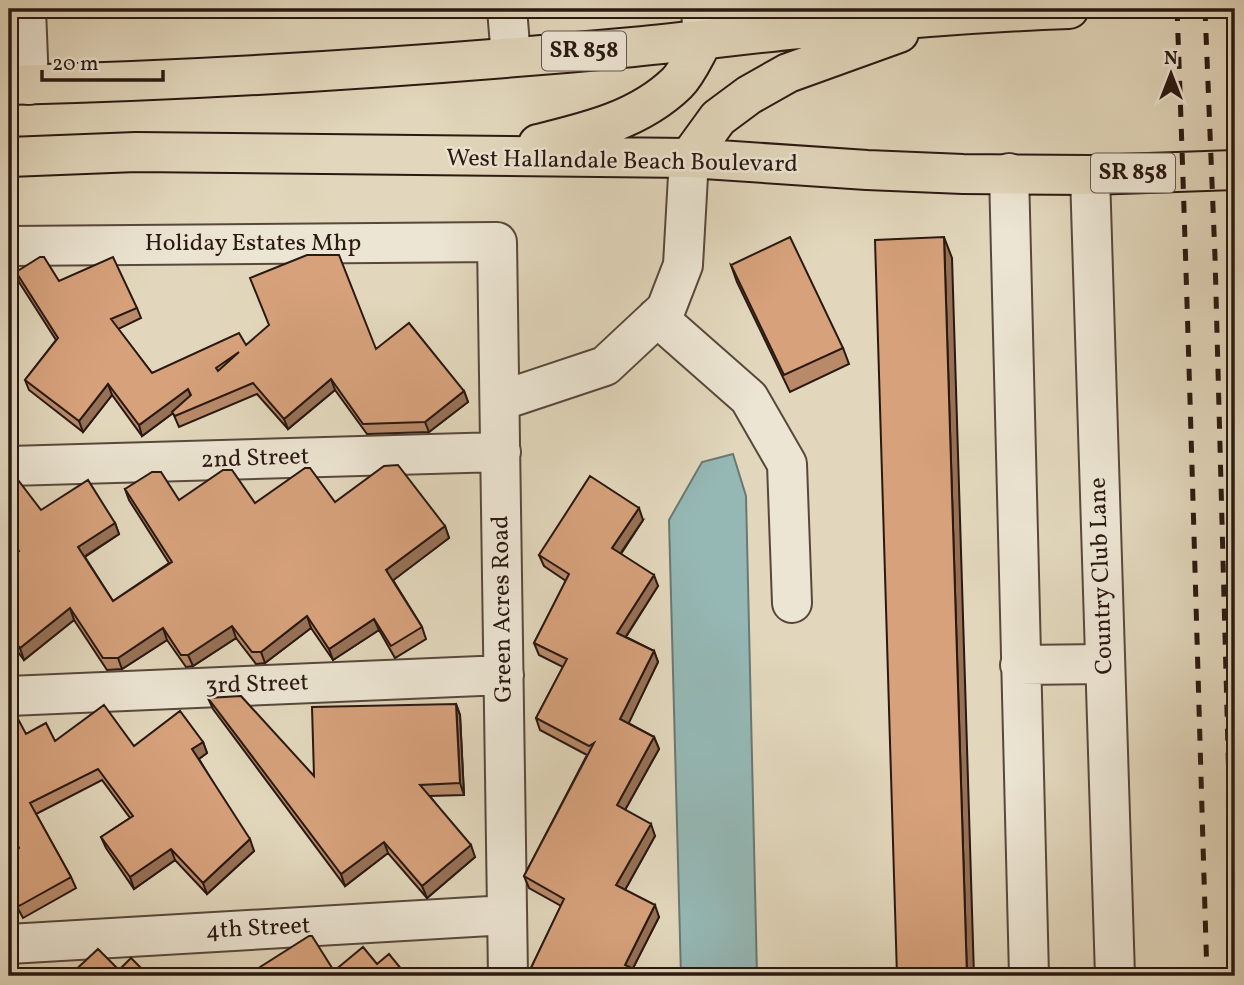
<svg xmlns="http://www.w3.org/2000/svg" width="1244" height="985" viewBox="0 0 1244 985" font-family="Vollkorn,serif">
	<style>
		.water { fill: #95b8b5; stroke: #6a7874; stroke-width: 2 }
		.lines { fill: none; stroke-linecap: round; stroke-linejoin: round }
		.minor-casing { stroke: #58483c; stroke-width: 42 }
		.major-casing { stroke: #2a1812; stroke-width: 42 }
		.minor { stroke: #ece5d3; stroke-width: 38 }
		.major { stroke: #e2d7bc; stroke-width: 38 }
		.rail { stroke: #2a1812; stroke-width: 5; stroke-dasharray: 12 12; stroke-linecap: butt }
		.wall { fill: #b88a6a; stroke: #2a1812; stroke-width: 2 }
		.shaded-wall { fill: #967156; stroke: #2a1812; stroke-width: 2 }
		.building { fill: #d6a17b; stroke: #2a1812; stroke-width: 2; fill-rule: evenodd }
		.labels { text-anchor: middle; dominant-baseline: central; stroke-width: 5; stroke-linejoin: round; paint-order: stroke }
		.shield { fill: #ece5d3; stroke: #64564c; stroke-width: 2 }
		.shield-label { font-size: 23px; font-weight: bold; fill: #2a1812 }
		.street-label { font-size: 24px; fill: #2a1812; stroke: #ece5d3 }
	</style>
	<rect width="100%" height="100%" fill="#e2d7bc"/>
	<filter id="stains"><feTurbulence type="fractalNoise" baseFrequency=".00286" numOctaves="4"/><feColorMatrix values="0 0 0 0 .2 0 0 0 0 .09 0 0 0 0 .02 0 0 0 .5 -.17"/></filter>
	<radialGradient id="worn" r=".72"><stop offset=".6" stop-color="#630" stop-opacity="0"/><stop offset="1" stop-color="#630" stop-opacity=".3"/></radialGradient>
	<path class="water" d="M733 454 746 496 757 976H681L669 520 702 462Z"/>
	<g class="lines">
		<g class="minor-casing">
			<path id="minor" d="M26 9 29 85
				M507 9 511 57
				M701 9 703 41
				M1009 173 1029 976
				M1090 175 1115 976
				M9 246 497 242 508 976
				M657 317 749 398 787 464 792 603
				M500 401 605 366 666 309 683 265 689 158
				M9 466 501 452
				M1020 665 1104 664
				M9 696 504 675
				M9 944 507 915"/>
		</g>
		<g class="major-casing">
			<path id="major" d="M9 85C217 80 425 66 633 47 698 41 763 32 829 26 909 18 989 12 1069 9
				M538 144C587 132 639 120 677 83 688 72 695 54 703 41
				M9 157 136 152 689 158 867 170 963 174 1090 175 1235 170
				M689 158 718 118 749 95 788 73 899 33"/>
		</g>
		<use href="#minor" class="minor"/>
		<use href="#major" class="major"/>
		<path class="rail" d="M1177 9C1189 331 1197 654 1207 976
			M1205 9 1215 257 1234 976"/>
	</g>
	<path class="wall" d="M731 265 843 348 849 364 790 392 737 282Z
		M16 272 59 281 137 308 141 318 118 329 152 373 246 345 376 349 464 391 468 402 429 432 367 434 335 390 288 429 257 394 179 427 173 413 142 436 112 395 83 432 29 390 25 380 56 340 19 282Z
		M9 476 41 510 115 523 119 534 85 557 113 601 169 563 129 500 125 489 179 500 255 503 335 502 445 526 449 538 393 580 422 627 426 639 395 658 379 630 333 660 311 628 265 663 256 664 236 638 193 666 186 667 167 640 122 669 107 670 74 620 24 660 11 643 9 645V559L16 553 9 544Z
		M643 520 621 554 658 586 626 637 654 651 658 662 628 723 654 737 659 749 625 810 655 836 625 890 659 917 633 968 636 970 638 976H532L530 970 561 906 529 888 524 876 587 755 540 730 536 718 563 667 539 655 534 643 566 581 544 566 539 555Z
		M208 698 314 776 456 704 460 715 464 795 430 796 475 857 427 898 388 853 345 886 213 709Z
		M9 721 26 734 55 741 134 746 203 742 207 753 199 759 254 851 207 894 175 860 134 889 106 848 101 837 130 818 102 780 36 814 71 877 76 888 23 918 9 892V854L17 849 9 834Z"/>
	<path class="shaded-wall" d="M944 237 952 258 974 976H967Z
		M331 379 335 390 288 429 284 419Z
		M108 384 112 395 83 432 79 421Z
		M188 389 192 399 142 436 139 425Z
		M464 391 468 402 429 432 425 422Z
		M639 508 643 520 616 560 612 548Z
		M115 523 119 534 82 558 78 547Z
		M445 526 449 538 391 582 386 570Z
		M654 575 658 586 621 644 617 633Z
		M70 608 74 620 24 660 20 648Z
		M307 616 311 628 265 663 261 652Z
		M374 619 379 630 333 660 329 649Z
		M232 626 236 638 193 666 188 655Z
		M163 628 167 640 122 669 118 658Z
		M654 651 658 662 625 731 620 719Z
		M456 704 460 715 464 795 460 783Z
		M654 737 659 749 621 817 617 805Z
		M203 742 207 753 196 761 192 749Z
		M651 824 655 836 621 897 616 885Z
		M250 839 254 851 207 894 203 883Z
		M384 842 388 853 345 886 341 874Z
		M471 845 475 857 427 898 422 886Z
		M171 849 175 860 134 889 130 877Z
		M655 905 659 917 629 976 625 965Z"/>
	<path class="building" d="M790 237 843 348 784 375 731 265Z
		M944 237 967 976H897L875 240Z
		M307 255H339L376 349 409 323 464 391 425 422 363 424 331 379 284 419 253 383 175 416 172 412 191 395 188 389 139 425 108 384 79 421 25 380 58 338 16 272 40 257H44L59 281 113 257 137 308 111 319 152 373 239 333 246 345 269 325 250 278ZM239 352 218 371 216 368Z
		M398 465 445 526 386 570 422 627 391 646 374 619 329 649 307 616 261 652H252L232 626 188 655H181L163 628 118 658H103L70 608 20 648 9 634V559L19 551 9 538V476H15L41 510 88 480 115 523 78 547 113 601 172 562 125 489 152 472H161L179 500 223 470H232L255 503 305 468H310L335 502 384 466Z
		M590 476 639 508 612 548 654 575 617 633 654 651 620 719 654 737 617 805 651 824 616 885 655 905 625 965 636 970 633 976H542L530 970 564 899 524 876 594 743 589 746 536 718 567 659 534 643 569 574 539 555Z
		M241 696 314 776 312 707 456 704 460 783 420 785 471 845 422 886 384 842 341 874 208 698Z
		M104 705 134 746 180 711 203 742 192 749 250 839 203 883 171 849 130 877 101 837 133 816 98 769 30 803 71 877 19 906 9 888V854L19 848 9 830V721L17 717 26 734 46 723 55 741Z
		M309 936H312L334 971 363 947 377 964 389 954 407 976H246Z
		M98 949 119 970 131 958 149 976H69Z
		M9 959 26 976H9Z"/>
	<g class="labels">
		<g class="shield">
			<rect x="542" y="31.5" width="84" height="39" rx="5"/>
			<rect x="1091" y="153.5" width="84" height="39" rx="5"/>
		</g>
		<g class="shield-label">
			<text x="584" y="51">SR 858</text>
			<text x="1133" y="173">SR 858</text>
		</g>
		<g class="street-label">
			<text transform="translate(622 162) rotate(1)">West Hallandale Beach Boulevard</text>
			<text x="253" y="244">Holiday Estates Mhp</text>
			<text transform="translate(255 459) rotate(-2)">2nd Street</text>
			<text transform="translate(1102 576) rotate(-92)">Country Club Lane</text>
			<text transform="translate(503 609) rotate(-91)">Green Acres Road</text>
			<text transform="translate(257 685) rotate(-2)">3rd Street</text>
			<text transform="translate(258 929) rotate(-3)">4th Street</text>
		</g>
	</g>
	<rect width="1244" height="985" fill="none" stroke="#e2d7bc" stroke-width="35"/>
	<rect x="10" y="10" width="1223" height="964" fill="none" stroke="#2a1812" stroke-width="3.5"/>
	<rect x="18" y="18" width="1209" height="950" fill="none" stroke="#2a1812" stroke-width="2"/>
	<g transform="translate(1171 74)" stroke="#ece5d3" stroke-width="5" paint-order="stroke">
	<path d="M0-5L12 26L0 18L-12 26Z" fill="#2a1812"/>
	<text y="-10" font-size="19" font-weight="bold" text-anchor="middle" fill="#2a1812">N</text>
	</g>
	<path d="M42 70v10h121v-10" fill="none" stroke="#2a1812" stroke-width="3.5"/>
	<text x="52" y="70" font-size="21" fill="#2a1812" stroke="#ece5d3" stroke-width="5" paint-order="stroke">20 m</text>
	<rect width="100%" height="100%" filter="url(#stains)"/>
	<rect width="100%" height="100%" fill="url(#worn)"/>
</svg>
